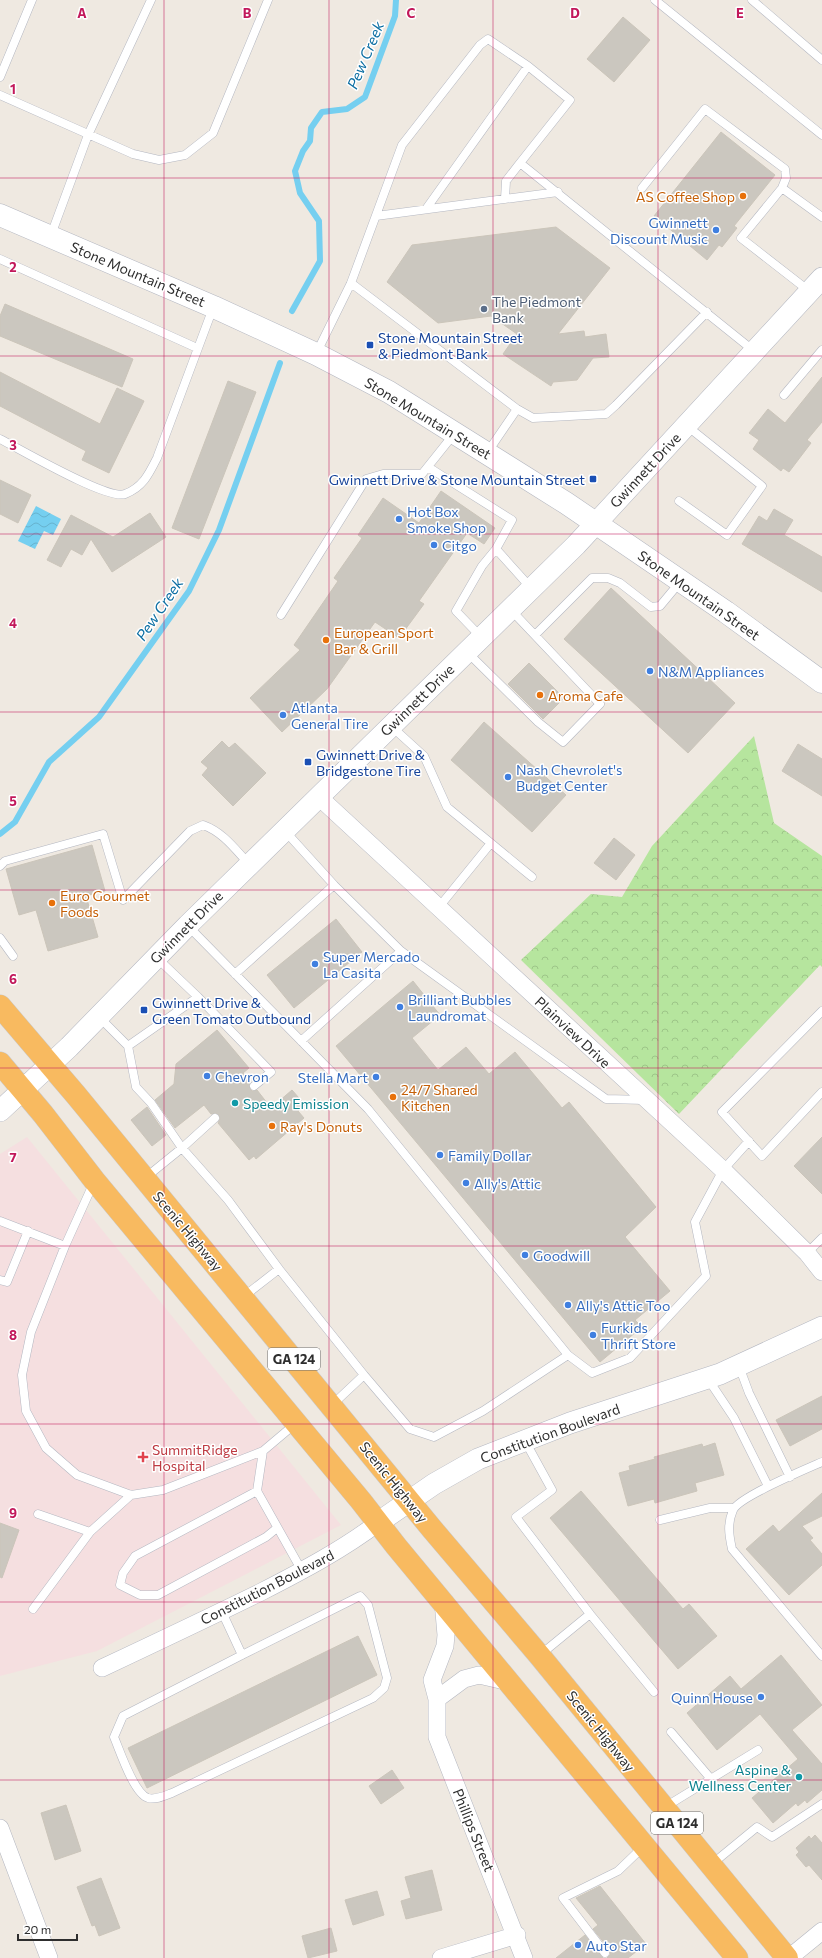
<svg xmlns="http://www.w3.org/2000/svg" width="822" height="1958" viewBox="0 0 822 1958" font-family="Commissioner,sans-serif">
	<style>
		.medical { fill: #f5dfe0 }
		.forest { fill: url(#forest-crowns) }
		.water { fill: url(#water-waves) }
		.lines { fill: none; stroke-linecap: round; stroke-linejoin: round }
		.stream { stroke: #75cff0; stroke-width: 6 }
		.building { fill: #cbc7bf; stroke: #cbc5ba }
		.service-casing { stroke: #b4b7c1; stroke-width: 9 }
		.minor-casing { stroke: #b4b7c1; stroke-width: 18 }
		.tertiary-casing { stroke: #b4b7c1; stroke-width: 22 }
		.secondary-casing { stroke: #b4b7c1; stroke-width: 23 }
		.trunk-casing { stroke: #c9c9c9; stroke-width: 23 }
		.service { stroke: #fff; stroke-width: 8 }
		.minor { stroke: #fff; stroke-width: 17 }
		.tertiary { stroke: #fff; stroke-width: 21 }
		.secondary { stroke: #fff; stroke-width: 22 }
		.trunk { stroke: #f8ba60; stroke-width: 22 }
		.grid { fill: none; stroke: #c2185b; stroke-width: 1; stroke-opacity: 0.55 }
		.food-dot { fill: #e8710a; stroke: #fff; stroke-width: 1.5 }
		.shop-dot { fill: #3f7fe0; stroke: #fff; stroke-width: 1.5 }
		.service-dot { fill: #5c6f8a; stroke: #fff; stroke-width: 1.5 }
		.transit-dot { fill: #1a4fb4; stroke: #fff; stroke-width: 1.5 }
		.culture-dot { fill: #0f9aa8; stroke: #fff; stroke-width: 1.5 }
		.health-dot { fill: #e0444e; stroke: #fff; stroke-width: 1.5 }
		.labels { text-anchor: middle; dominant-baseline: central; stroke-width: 3; stroke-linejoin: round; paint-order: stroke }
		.shield { fill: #fff; stroke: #6d6d6d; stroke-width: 1 }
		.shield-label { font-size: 13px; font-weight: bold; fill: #2e2e2e }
		.food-label { font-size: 14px; fill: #c56008; stroke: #fff; text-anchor: start }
		.shop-label { font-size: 14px; fill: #366cbe; stroke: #fff; text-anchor: start }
		.street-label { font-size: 14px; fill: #2e2e2e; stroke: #fff }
		.service-label { font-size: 14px; fill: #4e5e75; stroke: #fff; text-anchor: start }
		.transit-label { font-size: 14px; fill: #164399; stroke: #fff; text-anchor: start }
		.culture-label { font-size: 14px; fill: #0d838f; stroke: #fff; text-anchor: start }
		.health-label { font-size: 14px; fill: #be3a42; stroke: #fff; text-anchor: start }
		.water-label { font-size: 15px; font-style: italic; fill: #0d6fa3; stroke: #fff }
		.grid-label { font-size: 13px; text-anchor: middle; font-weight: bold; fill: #c2185b; stroke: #fff; stroke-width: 3; stroke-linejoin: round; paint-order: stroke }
	</style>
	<defs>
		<pattern id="forest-crowns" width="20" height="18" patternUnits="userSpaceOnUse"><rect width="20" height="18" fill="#b6e59e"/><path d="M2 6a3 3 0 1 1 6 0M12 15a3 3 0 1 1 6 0" fill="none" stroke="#9dc588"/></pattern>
		<pattern id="water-waves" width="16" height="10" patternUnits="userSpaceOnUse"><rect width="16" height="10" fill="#75cff0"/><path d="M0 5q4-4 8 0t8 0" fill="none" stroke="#66b2ce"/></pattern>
	</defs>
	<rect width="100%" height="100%" fill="#efe9e1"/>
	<path class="medical" d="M27 1137 341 1525 97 1651 0 1676V1154Z"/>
	<path class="forest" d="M754 736 774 823 822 856V967L820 965 679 1114 521 960 591 894 622 897 652 846Z"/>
	<path class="water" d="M36 506 61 519 53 535 44 531 35 549 18 541Z"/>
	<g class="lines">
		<path class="stream" d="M292 311 320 261 319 221 300 193 295 171 303 151 310 141 311 128 322 112 347 109 365 97 395 16 396 0
			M0 834 15 822 49 762 99 717 189 591 219 530 280 363"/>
	</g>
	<path class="building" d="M623 17 650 40 614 82 587 59Z
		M721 132 775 175 734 226 737 228 722 247 719 245 707 260 654 216Z
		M556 227 610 268 558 334 584 331 585 337 606 334 609 357 593 358 577 380 553 382 551 386 503 354 517 334 491 316 438 323 387 282 412 245Z
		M5 304 133 359 122 387 0 336V316Z
		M0 372 100 424 117 388 144 401 109 473 82 460 86 451 0 406Z
		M822 377V422L807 440 811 443 789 472 783 468 781 471 753 449 759 440 749 433 768 409 785 423Z
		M228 381 256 392 199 539 172 528Z
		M0 480 31 495 18 523 0 514Z
		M441 491 495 528 484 544 467 533 419 601 424 604 399 638 375 622 327 689 282 732 250 698 300 650 294 645 338 581 334 578 362 538 358 535 383 498 419 523Z
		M774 509 793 520 784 535 822 557V592L742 544 759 516 767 521Z
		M150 513 166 537 112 572 91 539 82 555 71 549 61 567 47 560 71 515 113 537Z
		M611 588 735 703 688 753 564 639Z
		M529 663 564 698 543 719 508 684Z
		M484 722 566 795 532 832 451 760Z
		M222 741 229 748 235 743 266 773 233 806 202 775 208 768 201 762Z
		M798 744 822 759V796L782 771Z
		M614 838 635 855 616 880 594 863Z
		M92 845 105 891 86 896 98 937 48 951 36 910 19 915 6 869Z
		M336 919 362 952 294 1008 267 975Z
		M413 981 440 1015 412 1038 438 1070 466 1047 489 1074 515 1052 562 1108 569 1102 656 1207 625 1237 670 1291 635 1320 642 1327 600 1362 336 1046Z
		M217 1030 249 1068 243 1073 250 1082V1089L252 1091 257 1090 271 1108 292 1090 305 1105 298 1111 304 1118 256 1159 254 1156 249 1160 218 1123 220 1119 219 1115 216 1113 211 1114 204 1105 175 1128 155 1100 174 1084 176 1064Z
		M147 1107 166 1135 152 1146 131 1120Z
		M822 1137V1194L794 1166Z
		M822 1396V1429L790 1446 776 1420Z
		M715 1443 724 1475 695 1483 697 1491 655 1503 654 1499 628 1506 619 1473 630 1470 629 1466 655 1459 654 1457 702 1444 703 1447Z
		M581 1491 683 1609 689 1604 717 1636 678 1669 550 1518Z
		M822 1493V1516L802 1526 813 1538 810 1540 822 1554V1565L789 1595 746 1549 773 1525 779 1532Z
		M0 1523 19 1530 2 1578 0 1577Z
		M358 1636 377 1675 147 1788 128 1748Z
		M781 1655 822 1705 792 1730 822 1764V1790L807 1803 805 1800 798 1806 796 1803 773 1823 752 1798 798 1759 760 1714 717 1750 687 1713 730 1676 741 1689Z
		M392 1770 404 1788 381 1804 369 1786Z
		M66 1805 81 1851 55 1860 41 1813Z
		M815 1835 822 1843V1880L809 1865 806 1867 796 1855 799 1852 796 1848 809 1836 811 1839Z
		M432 1870 442 1910 406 1919 401 1901 411 1898 405 1877Z
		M101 1878 120 1928 99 1936 95 1925 92 1926 77 1887Z
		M600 1886 646 1944 628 1958H607L610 1955V1950L593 1929 598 1925 576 1898Z
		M377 1891 384 1915 353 1925 345 1900Z
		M331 1928 337 1951 308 1958 302 1936Z
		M585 1935 603 1958H556Z"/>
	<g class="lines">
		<g class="service-casing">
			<path id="service" d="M655 0 822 135
				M752 0 822 60
				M0 77 32 0
				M0 95 133 154 159 160 185 155 213 133 268 0
				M642 188 705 109 785 169 786 178 782 188
				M505 199 506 181 520 163
				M426 209 528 66
				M376 216 558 192
				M51 235 88 135 151 0
				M0 259 197 348
				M351 283 517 409 533 418 606 414 616 405 707 312
				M809 291 741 238 782 188 822 217
				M316 354 351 283 402 145 480 45 488 39 528 66 570 100 520 163 754 351
				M784 395 822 350
				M0 439C20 449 108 501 125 494 143 487 149 474 157 458L213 308
				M487 453 517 409
				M428 467 512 520 496 549 531 588
				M679 501 727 535 762 486 687 426
				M281 615 366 479 383 474H422L454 434
				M535 635 592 578H608L620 583 651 607 660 606 680 582
				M481 637 456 611 482 566 496 549
				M467 652 538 722 563 742 600 704 511 610
				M391 726 424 756 447 807 532 877
				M0 866 5 861 103 834 123 900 190 831 203 825C223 832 235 849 249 864
				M439 907 491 843
				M188 926 368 1109 568 1355 592 1373 630 1358 706 1276 695 1222 723 1170 749 1141
				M0 938 13 956
				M401 951 606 1099 645 1100
				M157 958 198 997 271 1072 254 1086
				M235 974 334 885 285 831
				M822 1011 722 1112 762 1156 822 1092
				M99 1017 128 1046 136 1087 151 1103 182 1148 215 1118
				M301 1041 401 951 334 885
				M128 1046 198 997
				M145 1178 182 1148 228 1200 279 1269
				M94 1182 65 1246 31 1332 22 1375 26 1411 46 1448 77 1475 131 1495 163 1490 263 1451
				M0 1221 65 1246
				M807 1253 822 1238
				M0 1280 7 1282 28 1231
				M243 1297 279 1269 364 1375
				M739 1366 749 1393 790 1477
				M708 1379 734 1418 768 1486
				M332 1405 364 1375 410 1429 434 1437 483 1411 568 1355
				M295 1424 263 1451 257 1491 302 1571
				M525 1441 552 1490 516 1517 590 1614 540 1655
				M822 1462C806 1469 739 1497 733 1510 727 1524 729 1535 732 1549L822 1656
				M257 1491 135 1556 123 1573 120 1585 140 1595H158L266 1537 277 1528
				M38 1514 90 1532 131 1495
				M660 1520 710 1508H734
				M33 1609 90 1532
				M222 1612 242 1655 360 1596 368 1605 387 1678 384 1688 373 1698 172 1793C164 1796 156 1800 148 1798 134 1794 120 1751 114 1737L123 1716 242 1655
				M590 1614 654 1692
				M671 1732 711 1779
				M665 1807 758 1750
				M712 1864 757 1827 772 1837 822 1804
				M605 1953 563 1898 618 1871 644 1846"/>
		</g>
		<g class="minor-casing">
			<path id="minor" d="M319 797 723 1170 807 1253 822 1272
				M443 1601 446 1635 445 1646 432 1680 437 1699V1737L524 1958
				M102 1668C155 1643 208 1618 261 1592 302 1571 342 1550 379 1522
				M437 1699 464 1679 479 1675 509 1682
				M0 1828 49 1958
				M441 1958 517 1935
				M789 1958 822 1931"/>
		</g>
		<g class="tertiary-casing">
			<path id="tertiary" d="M0 1111 69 1047 188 925 576 545 822 278
				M379 1522 434 1484 478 1459 570 1423 720 1374 822 1327"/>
		</g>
		<g class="secondary-casing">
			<path id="secondary" d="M0 215 214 307 316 354 389 392 566 503 726 612 822 682"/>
		</g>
		<g class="trunk-casing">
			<path id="trunk" d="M0 1006 76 1095 432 1529 539 1655 787 1958
				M0 1063 43 1114 94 1180 361 1501 396 1546 737 1958"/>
		</g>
		<use href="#service" class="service"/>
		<use href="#minor" class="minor"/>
		<use href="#tertiary" class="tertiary"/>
		<use href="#secondary" class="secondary"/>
		<use href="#trunk" class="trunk"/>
	</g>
	<path class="grid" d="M164 0V1958M329 0V1958M493 0V1958M658 0V1958M0 178H822M0 356H822M0 534H822M0 712H822M0 890H822M0 1068H822M0 1246H822M0 1424H822M0 1602H822M0 1780H822"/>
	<g class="food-dot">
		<circle cx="743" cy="196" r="4"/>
		<circle cx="326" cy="640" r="4"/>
		<circle cx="540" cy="695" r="4"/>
		<circle cx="52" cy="903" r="4"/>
		<circle cx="393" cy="1097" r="4"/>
		<circle cx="272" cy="1126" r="4"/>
	</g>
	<g class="shop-dot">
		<circle cx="716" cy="230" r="4"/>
		<circle cx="399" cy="519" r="4"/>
		<circle cx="434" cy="545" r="4"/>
		<circle cx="650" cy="671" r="4"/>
		<circle cx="283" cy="715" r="4"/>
		<circle cx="508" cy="777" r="4"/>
		<circle cx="315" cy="964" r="4"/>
		<circle cx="400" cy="1007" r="4"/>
		<circle cx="207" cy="1076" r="4"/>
		<circle cx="376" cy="1077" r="4"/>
		<circle cx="440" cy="1155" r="4"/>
		<circle cx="466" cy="1183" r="4"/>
		<circle cx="525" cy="1255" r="4"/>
		<circle cx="568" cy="1305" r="4"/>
		<circle cx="593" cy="1335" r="4"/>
		<circle cx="761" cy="1697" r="4"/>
		<circle cx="578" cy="1945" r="4"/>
	</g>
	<circle class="service-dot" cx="484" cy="309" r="4"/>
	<g class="transit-dot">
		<rect x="366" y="341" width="8" height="8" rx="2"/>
		<rect x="589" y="475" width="8" height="8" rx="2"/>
		<rect x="304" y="758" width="8" height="8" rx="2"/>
		<rect x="140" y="1006" width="8" height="8" rx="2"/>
	</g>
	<g class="culture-dot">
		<circle cx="235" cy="1103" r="4"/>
		<circle cx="799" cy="1777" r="4"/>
	</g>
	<path class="health-dot" d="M141 1451h4v4h4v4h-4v4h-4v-4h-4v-4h4z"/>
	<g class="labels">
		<g class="shield">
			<rect x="268" y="1348" width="52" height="22" rx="3"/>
			<rect x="651" y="1812" width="52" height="22" rx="3"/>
		</g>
		<g class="shield-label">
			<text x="294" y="1359">GA 124</text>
			<text x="677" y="1823">GA 124</text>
		</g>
		<g class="food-label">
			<text x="735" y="196" text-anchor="end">AS Coffee Shop</text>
			<text x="334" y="632">European Sport<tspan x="334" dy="16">Bar &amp; Grill</tspan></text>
			<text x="548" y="695">Aroma Cafe</text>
			<text x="60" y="895">Euro Gourmet<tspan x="60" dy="16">Foods</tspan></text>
			<text x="401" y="1089">24/7 Shared<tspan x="401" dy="16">Kitchen</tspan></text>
			<text x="280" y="1126">Ray's Donuts</text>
		</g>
		<g class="shop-label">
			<text x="708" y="222" text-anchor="end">Gwinnett<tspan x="708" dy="16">Discount Music</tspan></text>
			<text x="407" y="511">Hot Box<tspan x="407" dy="16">Smoke Shop</tspan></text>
			<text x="442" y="545">Citgo</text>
			<text x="658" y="671">N&amp;M Appliances</text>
			<text x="291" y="707">Atlanta<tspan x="291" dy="16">General Tire</tspan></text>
			<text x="516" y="769">Nash Chevrolet's<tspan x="516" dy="16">Budget Center</tspan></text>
			<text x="323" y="956">Super Mercado<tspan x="323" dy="16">La Casita</tspan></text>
			<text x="408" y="999">Brilliant Bubbles<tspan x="408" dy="16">Laundromat</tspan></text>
			<text x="215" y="1076">Chevron</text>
			<text x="368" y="1077" text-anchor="end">Stella Mart</text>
			<text x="448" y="1155">Family Dollar</text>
			<text x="474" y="1183">Ally's Attic</text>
			<text x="533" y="1255">Goodwill</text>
			<text x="576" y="1305">Ally's Attic Too</text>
			<text x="601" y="1327">Furkids<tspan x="601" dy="16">Thrift Store</tspan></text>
			<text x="753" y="1697" text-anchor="end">Quinn House</text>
			<text x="586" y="1945">Auto Star</text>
		</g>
		<g class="street-label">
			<text transform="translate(138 274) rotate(23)">Stone Mountain Street</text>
			<text transform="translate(428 418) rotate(31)">Stone Mountain Street</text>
			<text transform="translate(645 470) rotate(-47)">Gwinnett Drive</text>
			<text transform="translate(699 595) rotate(35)">Stone Mountain Street</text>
			<text transform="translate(417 700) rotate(-44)">Gwinnett Drive</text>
			<text transform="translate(186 927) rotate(-45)">Gwinnett Drive</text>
			<text transform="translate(573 1032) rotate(43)">Plainview Drive</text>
			<text transform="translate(188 1231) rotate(50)">Scenic Highway</text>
			<text transform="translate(550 1433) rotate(-20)">Constitution Boulevard</text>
			<text transform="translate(394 1482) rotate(51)">Scenic Highway</text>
			<text transform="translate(267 1587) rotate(-27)">Constitution Boulevard</text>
			<text transform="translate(601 1731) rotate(51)">Scenic Highway</text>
			<text transform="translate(474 1830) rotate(68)">Phillips Street</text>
		</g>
		<g class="service-label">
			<text x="492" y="301">The Piedmont<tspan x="492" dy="16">Bank</tspan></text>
		</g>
		<g class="transit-label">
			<text x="378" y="337">Stone Mountain Street<tspan x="378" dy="16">&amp; Piedmont Bank</tspan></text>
			<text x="585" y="479" text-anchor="end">Gwinnett Drive &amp; Stone Mountain Street</text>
			<text x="316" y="754">Gwinnett Drive &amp;<tspan x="316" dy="16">Bridgestone Tire</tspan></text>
			<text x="152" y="1002">Gwinnett Drive &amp;<tspan x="152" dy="16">Green Tomato Outbound</tspan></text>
		</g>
		<g class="culture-label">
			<text x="243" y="1103">Speedy Emission</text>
			<text x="791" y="1769" text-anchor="end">Aspine &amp;<tspan x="791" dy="16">Wellness Center</tspan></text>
		</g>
		<g class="health-label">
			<text x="152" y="1449">SummitRidge<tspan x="152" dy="16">Hospital</tspan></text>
		</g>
		<g class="water-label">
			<text transform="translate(365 55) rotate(-67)">Pew Creek</text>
			<text transform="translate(159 609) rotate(-56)">Pew Creek</text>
		</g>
	</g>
	<g class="grid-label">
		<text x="82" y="18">A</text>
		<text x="247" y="18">B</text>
		<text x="411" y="18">C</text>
		<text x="575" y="18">D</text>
		<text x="740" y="18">E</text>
		<text x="13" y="94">1</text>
		<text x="13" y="272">2</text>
		<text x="13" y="450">3</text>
		<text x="13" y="628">4</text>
		<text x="13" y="806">5</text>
		<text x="13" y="984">6</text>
		<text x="13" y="1162">7</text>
		<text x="13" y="1340">8</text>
		<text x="13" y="1518">9</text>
	</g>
	<path d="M18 1934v6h59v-6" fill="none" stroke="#2e2e2e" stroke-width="2"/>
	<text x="24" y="1934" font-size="12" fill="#2e2e2e" stroke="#ffffff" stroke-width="3" paint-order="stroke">20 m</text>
</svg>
